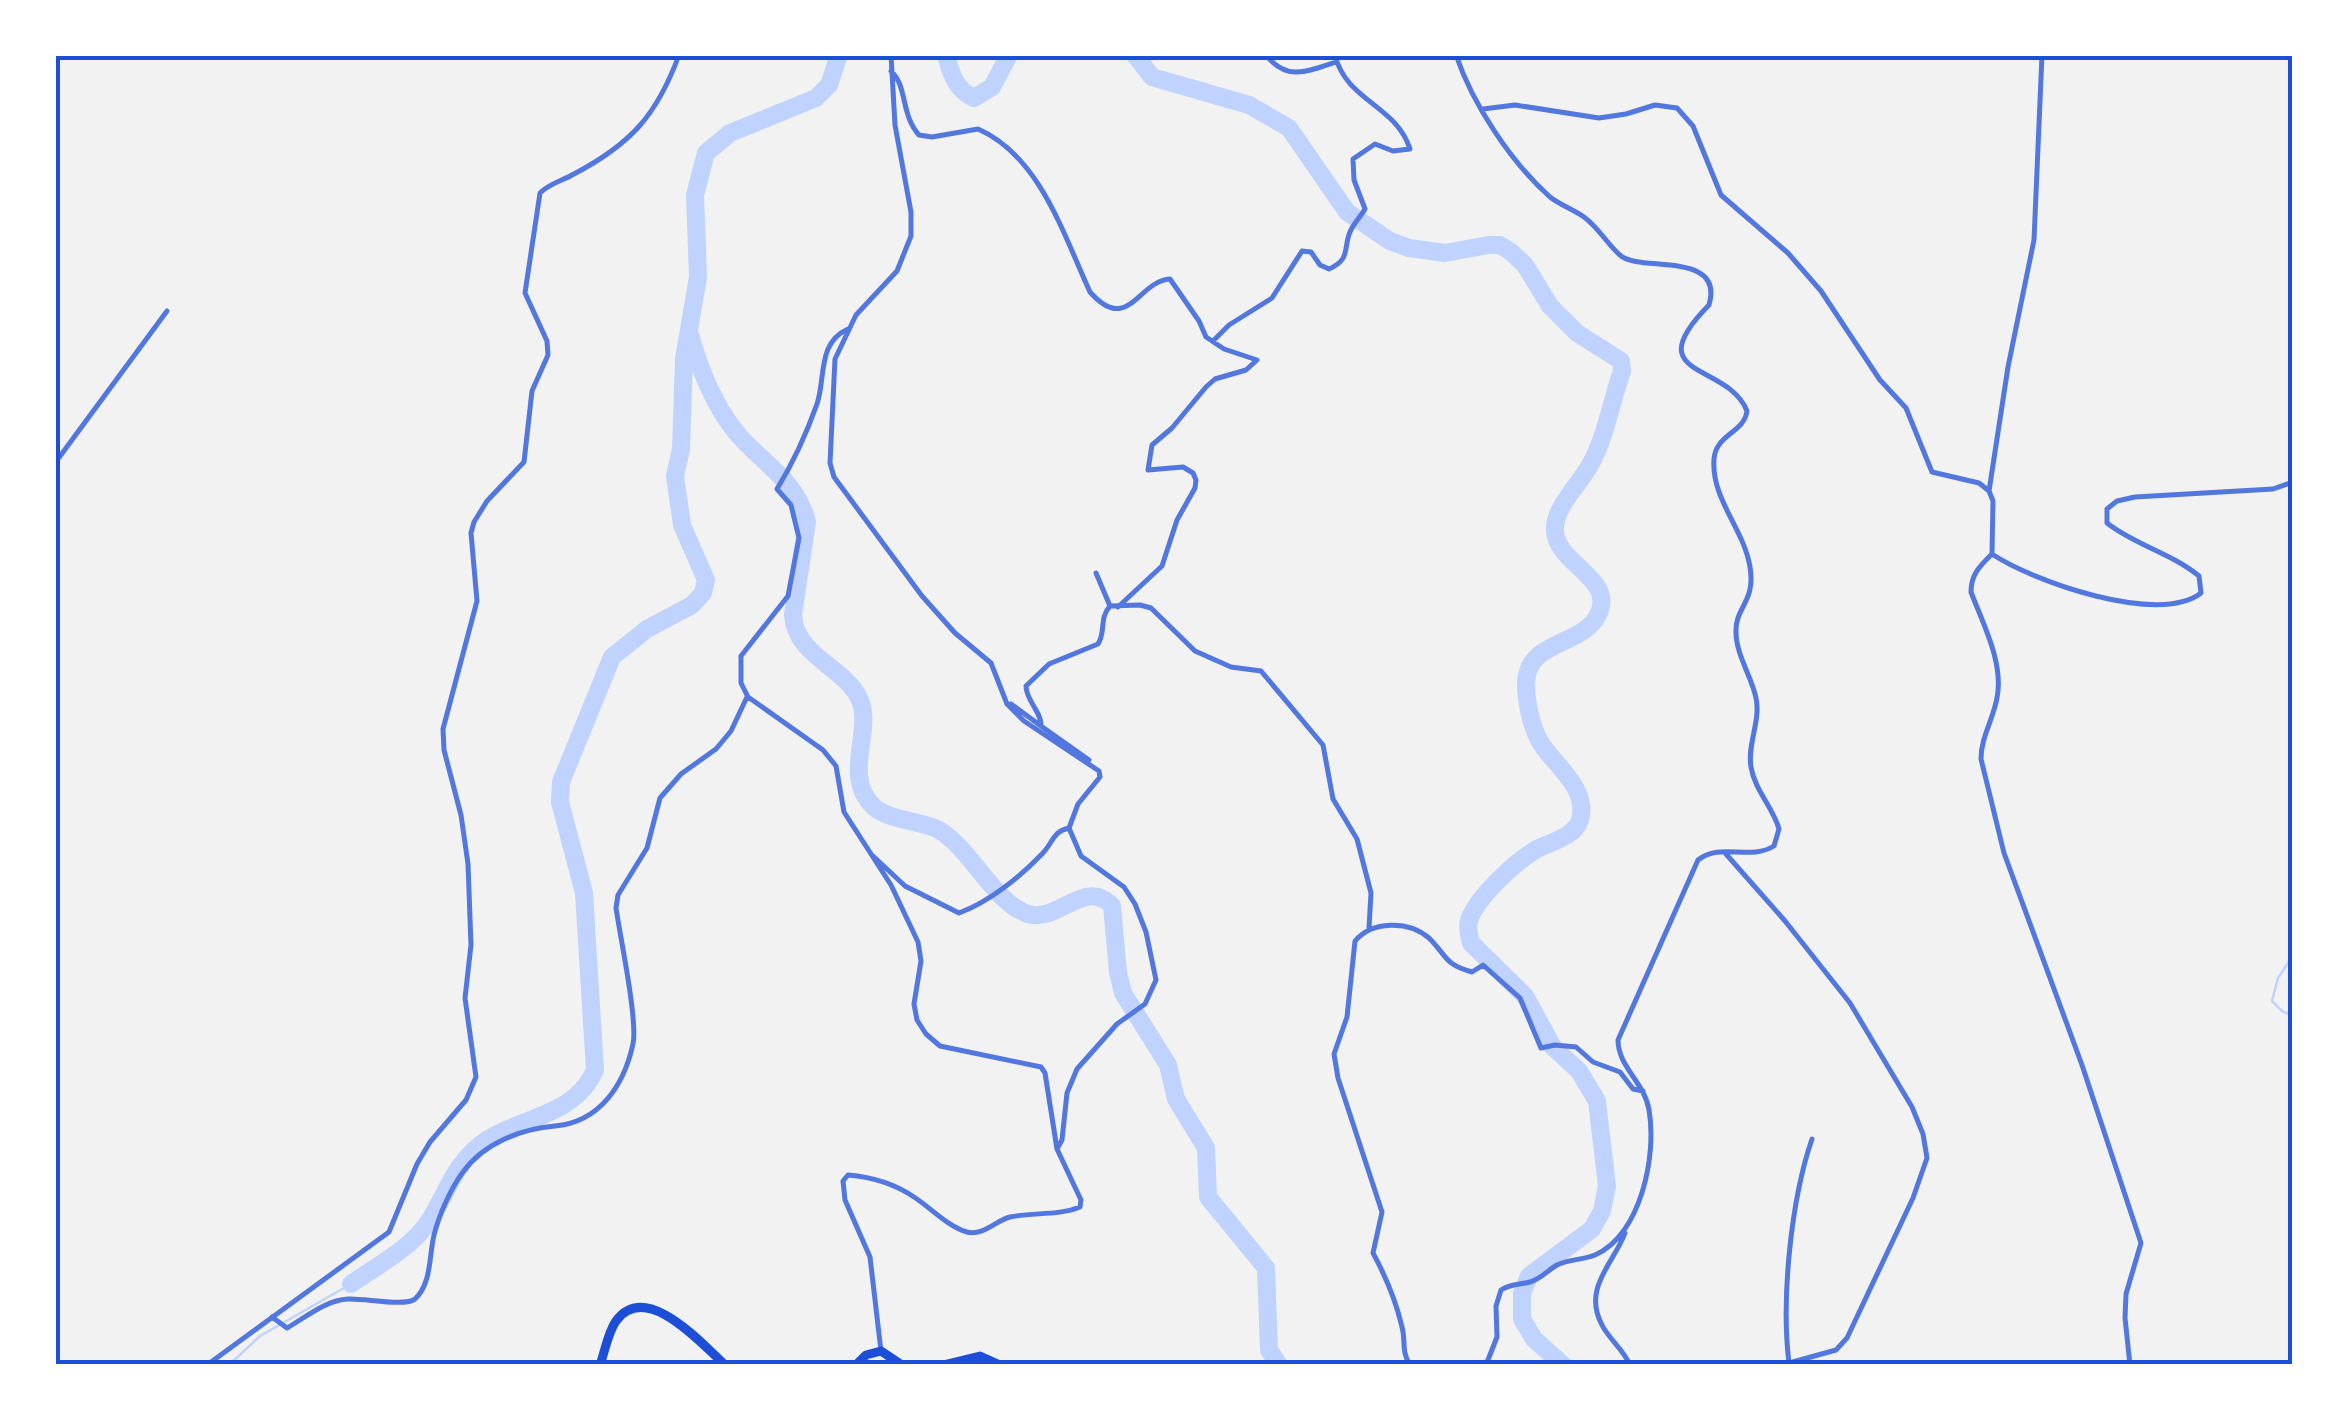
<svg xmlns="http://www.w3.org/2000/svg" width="2348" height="1420" viewBox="0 0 2348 1420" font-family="Figtree,sans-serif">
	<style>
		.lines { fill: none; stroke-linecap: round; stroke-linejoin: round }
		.stream { stroke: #bfd3fe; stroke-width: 2.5 }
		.river { stroke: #bfd3fe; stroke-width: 18 }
		.minor { stroke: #5277de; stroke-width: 5 }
		.primary { stroke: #1d4ed8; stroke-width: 9 }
		.neatline { fill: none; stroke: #1d4ed8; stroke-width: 4 }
	</style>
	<rect width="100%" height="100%" fill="#f2f2f2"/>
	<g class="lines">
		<path class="stream" d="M2293 955 2278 978 2272 1001 2282 1011 2293 1016
			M229 1365 260 1336 351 1284"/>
		<path class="river" d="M946 55C951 74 956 90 974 98L992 87 1009 55
			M1135 55 1152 77 1249 105 1289 128 1347 212 1390 241 1409 248 1445 253 1488 245H1500L1511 252 1525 265 1550 306 1577 333 1621 361 1622 371C1611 402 1606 437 1590 465 1580 484 1553 508 1555 531 1557 564 1614 578 1599 613 1584 647 1527 639 1526 683 1526 701 1531 726 1540 742 1554 765 1589 788 1580 820 1575 837 1550 842 1537 849 1515 862 1478 896 1469 920 1467 928 1469 936 1471 943L1525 996 1553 1047 1579 1071 1597 1101 1607 1186 1602 1211 1592 1229 1529 1276 1522 1293V1319L1534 1339 1563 1365
			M690 335C699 367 712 400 732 427 758 462 796 477 807 522L793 615C795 654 841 666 858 696 876 727 840 776 874 807 890 821 920 820 939 830 971 849 994 903 1028 914 1059 923 1085 877 1112 906L1118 972 1123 993 1168 1065 1176 1099 1206 1148 1208 1197 1266 1268 1269 1350 1279 1365
			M351 1284C375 1267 413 1247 429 1221 447 1193 454 1165 481 1144 519 1116 574 1118 595 1070L584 893 560 802 561 782 612 657 647 629 692 605 703 593 706 580 682 525 675 476 681 449 684 359 698 277 695 195 706 153 730 133 816 98 829 85 839 55"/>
		<path class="minor" d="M891 55 895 125 911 212V236L897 271 856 315 835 359 830 463 834 477 922 596 955 633 991 663 1007 704 1024 721 1099 771 1100 777 1078 804 1069 828 1081 856 1124 887 1135 904 1146 932 1156 980 1145 1004 1117 1024 1077 1069 1067 1093 1062 1140 1057 1149
			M1266 55C1287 82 1309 71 1336 62
			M1456 55C1473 105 1511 162 1550 197 1560 205 1573 209 1584 217 1599 228 1607 244 1621 256 1641 272 1725 251 1709 305 1636 379 1728 362 1747 411 1744 433 1716 434 1714 459 1711 499 1744 529 1750 567 1756 602 1735 607 1736 632 1736 655 1752 677 1756 698 1761 721 1747 744 1751 767 1755 791 1773 807 1779 829L1774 846C1750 861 1720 842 1698 860L1618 1040C1618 1067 1645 1083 1649 1110 1657 1155 1641 1235 1595 1255 1583 1260 1569 1259 1557 1265 1548 1270 1541 1279 1530 1282 1519 1285 1511 1283 1501 1290L1496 1306 1497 1337 1486 1365
			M2042 55 2034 240 2008 367 1989 491 1993 501 1992 554C2032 581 2159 626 2201 593L2199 576C2171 553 2135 545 2107 523V509L2117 501 2135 497 2273 489 2293 482
			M891 71C908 87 900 113 919 135L932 137 978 129C1040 156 1064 236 1090 292 1128 335 1138 281 1170 279L1199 321 1206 337 1224 349 1257 360 1246 370 1215 379 1206 387 1172 428 1152 445 1148 470 1183 467 1193 473 1196 480 1195 488 1177 520 1162 566 1118 607
			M1483 109 1515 105 1599 118 1626 114 1655 105 1677 108 1693 126 1721 195 1788 253 1821 291 1880 380 1906 408 1932 472 1979 483 1989 491
			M848 329C817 343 826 377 817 404 807 432 793 463 777 489L791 505 799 538 788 596 741 656V683L748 697 823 750 836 766 844 812 891 885 918 942 921 961 914 1004 917 1020 926 1034 940 1046 1041 1067 1045 1073 1057 1149 1081 1200 1080 1207C1058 1216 1033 1212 1010 1217 995 1221 983 1236 967 1232 947 1226 931 1208 914 1197 895 1184 871 1177 848 1175L843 1181 845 1200 870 1257 881 1351
			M1213 341 1229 325 1272 298 1302 251 1311 252 1320 265 1329 269C1351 259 1343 249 1350 232 1353 224 1361 216 1365 209L1354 180 1353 159 1375 144 1393 151 1410 149C1396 105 1346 101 1335 55
			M55 463 167 311
			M1992 554C1980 566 1971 574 1971 592 1983 624 2004 663 1997 698 1993 720 1981 737 1981 759L2004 853 2082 1065 2141 1243 2126 1294 2125 1318 2130 1365
			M1096 573 1110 606 1140 605 1151 608 1195 651 1231 667 1261 671 1323 745 1333 799 1357 839 1371 893 1369 928
			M1011 704 1041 726
			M1089 760 1041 726C1042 712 1026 701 1026 686L1049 664 1098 644C1106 632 1099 618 1110 606
			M1726 854 1785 921 1850 1003 1912 1107 1923 1134 1927 1158 1913 1198 1847 1338 1836 1350 1789 1363C1781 1299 1791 1200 1812 1139
			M873 856 905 886 959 913C989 902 1020 877 1042 854 1053 843 1053 831 1069 828
			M1625 1233C1614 1263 1582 1288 1602 1325 1609 1339 1623 1349 1630 1365
			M272 1317 287 1328C306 1317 326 1300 348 1299 364 1298 405 1307 415 1299 432 1283 429 1255 434 1235 439 1215 451 1188 463 1172 484 1143 521 1129 555 1126 600 1122 624 1085 633 1044 638 1021 620 936 616 908L618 895 647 848 660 798 681 774 716 749 731 731 747 697
			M207 1365 389 1232 417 1164 430 1142 466 1100 476 1077 465 998 471 945 468 864 461 815 444 750 443 729 477 601 471 533 474 522 487 501 524 462 532 391 548 355 547 341 525 293 540 193C550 183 562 181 574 174 631 144 657 115 679 55
			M1410 1365C1401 1351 1406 1342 1402 1327 1396 1301 1386 1277 1373 1253L1382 1212 1338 1078 1334 1054 1347 1017 1355 941C1372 921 1408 920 1429 938 1447 956 1445 965 1472 972L1483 965 1520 998 1541 1048 1555 1045 1576 1047 1593 1062 1620 1072 1633 1089 1643 1091"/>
		<path class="primary" d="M600 1365C605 1351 608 1332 616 1321 646 1280 701 1343 725 1365
			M856 1365 866 1355 881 1351 902 1365
			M943 1365 980 1356 1000 1365"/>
	</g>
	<rect width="2348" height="1420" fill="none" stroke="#ffffff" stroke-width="115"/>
	<rect x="58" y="58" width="2232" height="1304" class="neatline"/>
</svg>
